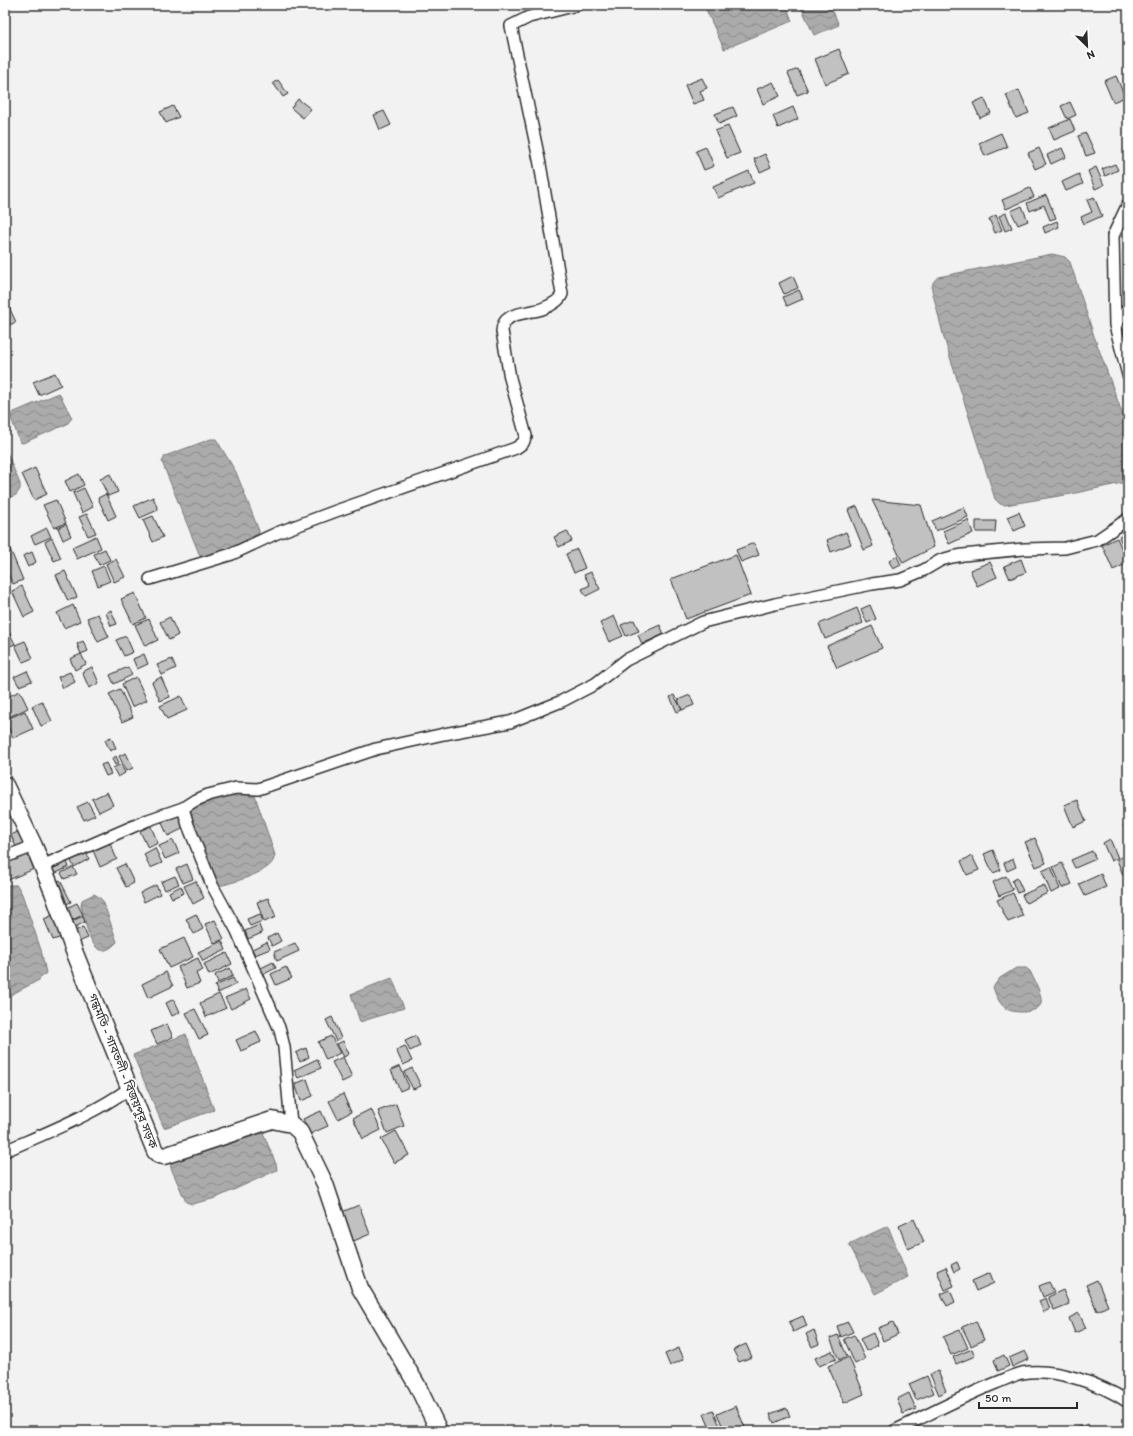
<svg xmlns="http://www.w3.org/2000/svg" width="1133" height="1436" viewBox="0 0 1133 1436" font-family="Itim,'Noto Sans Bengali',sans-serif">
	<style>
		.water { fill: url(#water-waves); stroke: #787878 }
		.building { fill: #c1c1c1; stroke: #2b2b2b }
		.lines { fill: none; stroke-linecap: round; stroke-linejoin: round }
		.street-casing { stroke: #2b2b2b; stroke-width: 14 }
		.secondary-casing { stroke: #2b2b2b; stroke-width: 19 }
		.street { stroke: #fff; stroke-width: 11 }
		.secondary { stroke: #fff; stroke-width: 16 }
		.labels { text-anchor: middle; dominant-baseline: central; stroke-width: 4; stroke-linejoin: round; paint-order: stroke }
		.street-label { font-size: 12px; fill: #2b2b2b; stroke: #fff }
	</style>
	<defs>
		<pattern id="water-waves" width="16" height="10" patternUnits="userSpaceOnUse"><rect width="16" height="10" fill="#ababab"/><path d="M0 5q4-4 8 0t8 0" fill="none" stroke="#8b8b8b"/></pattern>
	</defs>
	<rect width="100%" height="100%" fill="#f2f2f2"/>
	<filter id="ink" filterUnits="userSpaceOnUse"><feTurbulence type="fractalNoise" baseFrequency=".025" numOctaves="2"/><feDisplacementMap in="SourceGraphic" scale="8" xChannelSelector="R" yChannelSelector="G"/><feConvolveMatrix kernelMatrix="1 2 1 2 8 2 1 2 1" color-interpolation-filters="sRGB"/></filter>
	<g filter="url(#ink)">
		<path class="water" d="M704 5H786L792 21 724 49Z
			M800 5H830L839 25 814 35Z
			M1052 254 1065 257 1070 262 1094 336 1128 429V481L1122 483 1071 494 1005 505 1000 504 995 499 944 338 932 290C932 284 933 281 938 277Z
			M59 393 72 418 67 424 23 443 20 442 11 418 12 413Z
			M211 439H216L236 472 259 531V533C240 544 222 556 200 556L162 462 165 456Z
			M5 448 20 484V489L16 495 5 499Z
			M236 790 254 793 275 855C274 857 274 859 273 861 267 873 232 883 219 886L210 881 187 809Z
			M9 885H17L22 894 41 950 46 973 39 980 5 998V887Z
			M94 894 99 897 103 901 117 942C92 969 86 923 81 906L82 900Z
			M1016 968H1026L1030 971C1033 978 1043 995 1041 1003 1039 1014 1012 1014 1005 1008 999 1003 995 994 993 987L1000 978Z
			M392 978 404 1008 360 1022 351 994Z
			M186 1034 214 1110 164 1128 133 1055Z
			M260 1126 276 1164 277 1170 216 1198 192 1204 186 1202 171 1168 170 1160Z
			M888 1226 908 1277 875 1294 849 1244Z"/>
		<path class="building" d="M839 49 849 74 825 84 815 59Z
			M798 69 808 91 797 95 788 73Z
			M1116 76 1125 97 1113 102 1104 81Z
			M702 78 707 88 700 91 704 100 693 104 685 85Z
			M278 80 288 94 283 97 273 83Z
			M773 82 780 96 763 104 757 89Z
			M1019 90 1029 113 1016 118 1006 95Z
			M984 98 991 113 980 118 973 103Z
			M298 99 311 109 303 118 291 108Z
			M1070 102 1076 115 1067 119 1061 106Z
			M173 106 179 117 166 123 160 112Z
			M733 107 737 116 719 124 715 114Z
			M793 107 798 119 778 128 773 116Z
			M384 111 391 125 380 130 374 115Z
			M1070 119 1075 131 1054 140 1049 128Z
			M728 126 740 153 727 158 715 131Z
			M1001 133 1007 147 985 156 979 143Z
			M1086 133 1095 153 1086 156 1078 136Z
			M706 147 714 166 704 170 696 151Z
			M1039 148 1046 164 1035 169 1028 153Z
			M1062 148 1066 157 1051 164 1047 155Z
			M765 154 771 167 760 172 754 159Z
			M1115 164 1118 170 1105 176 1102 169Z
			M1096 167 1104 185 1095 189 1088 171Z
			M749 171 754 183 718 198 713 187Z
			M1079 174 1083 184 1066 191 1062 182Z
			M1030 188 1034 197 1006 209 1002 200Z
			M1046 195 1056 218 1050 220 1044 205 1030 211 1027 203Z
			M1094 197 1102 216 1084 224 1081 217 1092 212 1087 200Z
			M1022 206 1028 221 1018 225 1011 211Z
			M1006 213 1012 228 1005 231 999 216Z
			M996 215 1002 230 995 233 989 219Z
			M1057 221 1059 227 1045 233 1043 227Z
			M793 276 798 288 784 294 779 283Z
			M799 290 803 299 787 306 783 297Z
			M7 303 16 322 5 327V304Z
			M55 373 61 385 39 395 33 382Z
			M35 468 47 494 34 500 22 474Z
			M79 474 84 485 70 492 65 481Z
			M110 474 118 492 108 496 100 479Z
			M84 488 93 507 82 513 73 493Z
			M106 494 116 516 108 520 98 498Z
			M153 497 158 510 140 518 134 506Z
			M56 500 66 523 54 528 43 505Z
			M872 500 921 505 934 547 903 563Z
			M857 506 873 546 864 550 848 510Z
			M964 507 968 517 936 531 932 521Z
			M1019 512 1025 526 1014 531 1007 517Z
			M87 514 96 533 88 536 79 517Z
			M153 516 163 537 153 542 143 520Z
			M968 520 973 533 949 544 943 531Z
			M976 521H996L995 532H976Z
			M66 524 71 536 63 540 58 528Z
			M47 528 51 537 35 544 31 536Z
			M567 531 572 541 559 547 554 537Z
			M846 532 851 544 831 552 827 540Z
			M1128 533V557L1119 537Z
			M96 536 101 548 77 559 72 547Z
			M52 538 61 558 54 561 45 542Z
			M1117 538 1128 563 1113 570 1102 545Z
			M754 543 759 555 741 562 736 550Z
			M10 549 23 580 13 584 5 568V551Z
			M105 549 110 560 99 565 94 554Z
			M577 549 585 568 574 573 566 554Z
			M32 552 36 562 28 567 23 556Z
			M736 555 751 595 686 619 671 579Z
			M897 556 901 565 893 569 889 561Z
			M116 559 125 577 114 582 106 564Z
			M1021 559 1026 572 1010 579 1004 566Z
			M990 562 997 577 977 586 970 570Z
			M104 566 110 581 98 586 92 571Z
			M65 571 77 597 68 601 56 575Z
			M591 572 600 589 586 596 582 589 590 585 584 575Z
			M22 586 34 612 24 617 12 591Z
			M135 593 146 618 133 624 121 599Z
			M73 605 80 621 64 628 57 613Z
			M870 605 876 619 867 623 861 609Z
			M857 608 863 623 825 639 819 624Z
			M111 610 117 624 111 626 106 613Z
			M98 614 109 637 98 642 87 618Z
			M614 616 623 636 609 642 600 623Z
			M170 617 178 635 169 640 160 622Z
			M149 619 158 640 145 646 135 625Z
			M634 620 639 631 626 636 621 625Z
			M660 625 664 634 642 644 638 635Z
			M872 626 882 648 837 668 827 646Z
			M9 632 15 644 5 648V634Z
			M126 636 133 652 124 656 116 640Z
			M25 641 33 658 23 662 15 645Z
			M83 641 88 651 81 654 77 644Z
			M81 654 86 664 75 670 70 659Z
			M144 654 148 664 137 669 133 659Z
			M172 659 176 668 162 675 157 665Z
			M92 667 99 683 89 688 82 672Z
			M128 667 132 675 114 684 110 675Z
			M27 671 32 681 19 686 14 677Z
			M70 672 75 682 63 688 58 677Z
			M136 677 147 700 132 707 122 684Z
			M161 677 170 697 160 701 152 682Z
			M120 689 133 717 122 722 109 694Z
			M20 691 28 708 5 719V698Z
			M674 695 682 710 677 712 670 697Z
			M690 695 694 705 682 710 678 700Z
			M181 696 187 710 167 719 160 706Z
			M42 701 52 721 41 726 32 706Z
			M25 711 33 729 13 738 5 720Z
			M111 737 116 748 110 751 105 740Z
			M126 753 133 768 126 771 119 756Z
			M116 756 119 763 115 765 112 759Z
			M106 763 111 774 106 776 101 765Z
			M121 764 125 773 118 777 113 768Z
			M107 792 113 805 99 812 92 799Z
			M1077 800 1086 821 1073 827 1064 805Z
			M88 802 95 815 84 820 77 807Z
			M179 813 186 827 168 836 161 821Z
			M149 822 158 843 148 848 138 827Z
			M1128 823V836L1123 825Z
			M22 830 28 841 16 847 11 835Z
			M1035 838 1046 863 1036 867 1025 842Z
			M1110 839 1118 858 1111 861 1103 843Z
			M108 840 117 859 100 867 92 848Z
			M173 840 179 853 165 859 159 846Z
			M155 848 162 863 150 868 144 854Z
			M85 849 89 859 74 867 69 857Z
			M993 850 1001 870 993 873 984 854Z
			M1092 851 1096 859 1075 868 1071 860Z
			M28 854 34 869 6 881 5 863Z
			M972 856 979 870 967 875 961 861Z
			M1124 856 1128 865V873L1123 875 1117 860Z
			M66 859 69 867 54 874 50 866Z
			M1013 859 1016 867 1007 871 1004 863Z
			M1062 863 1072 884 1062 888 1053 867Z
			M125 864 134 883 126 887 116 868Z
			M187 864 193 879 183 883 176 869Z
			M73 867 77 874 64 879 61 873Z
			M1051 867 1060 889 1051 893 1042 871Z
			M1101 874 1106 887 1085 896 1079 884Z
			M175 876 179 884 165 890 161 882Z
			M1006 876 1013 890 999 896 993 882Z
			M1017 878 1023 891 1017 893 1012 881Z
			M60 880 71 902 64 905 54 883Z
			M196 881 204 898 193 904 184 886Z
			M156 885 160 894 144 902 140 893Z
			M1044 885 1048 893 1026 903 1022 895Z
			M181 886 184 893 172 898 169 892Z
			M1013 893 1023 916 1008 922 997 900Z
			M268 898 276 917 264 922 257 902Z
			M77 903 83 915 70 921 64 909Z
			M196 914 203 929 194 934 186 919Z
			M260 914 263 921 250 926 247 919Z
			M53 915 62 937 53 940 44 919Z
			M83 916 85 922 73 928 70 922Z
			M215 920 224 939 214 943 205 924Z
			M259 925 262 933 248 939 245 931Z
			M83 927 88 938 76 943 71 933Z
			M277 933 281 941 272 946 268 938Z
			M184 938 193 957 169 968 160 949Z
			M222 941 226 950 203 961 198 952Z
			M267 942 270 949 255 955 252 949Z
			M295 943 299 951 277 961 274 952Z
			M227 953 232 964 209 975 204 964Z
			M198 958 203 970 196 973 200 983 187 988 178 967Z
			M273 962 276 968 264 974 261 968Z
			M286 967 292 978 276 985 271 974Z
			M230 968 233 976 218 983 215 975Z
			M166 972 173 986 148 998 142 984Z
			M233 978 236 984 218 993 215 986Z
			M246 989 251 999 231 1009 225 998Z
			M219 994 226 1008 206 1017 200 1003Z
			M174 999 180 1012 172 1016 166 1003Z
			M195 1009 208 1035 199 1039 186 1013Z
			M332 1017 341 1038 336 1041 326 1020Z
			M167 1024 173 1037 157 1044 151 1031Z
			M256 1031 261 1042 241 1051 236 1040Z
			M331 1036 340 1053 326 1060 318 1042Z
			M416 1036 420 1046 410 1051 405 1041Z
			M343 1041 349 1054 344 1057 337 1044Z
			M405 1046 412 1061 403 1065 396 1050Z
			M306 1048 309 1057 300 1062 296 1053Z
			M343 1057 352 1077 342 1082 332 1062Z
			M317 1059 321 1068 298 1078 294 1070Z
			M400 1066 409 1087 400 1091 391 1070Z
			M412 1068 421 1086 413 1089 404 1072Z
			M307 1079 313 1096 301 1101 295 1084Z
			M343 1094 351 1112 338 1119 329 1101Z
			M396 1104 404 1126 387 1133 378 1111Z
			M371 1109 381 1130 363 1139 353 1118Z
			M321 1111 328 1126 310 1134 303 1119Z
			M396 1131 409 1155 394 1163 381 1139Z
			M359 1205 370 1234 349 1243 337 1214Z
			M914 1219 924 1242 908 1249 899 1226Z
			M957 1262 960 1269 954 1272 951 1265Z
			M946 1267 954 1286 945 1290 937 1271Z
			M990 1273 994 1283 976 1291 972 1281Z
			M1097 1280 1108 1306 1097 1311 1086 1285Z
			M1049 1282 1054 1292 1043 1297 1039 1286Z
			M950 1290 955 1302 947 1306 941 1294Z
			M1063 1290 1069 1304 1054 1310 1048 1297Z
			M1046 1298 1050 1309 1044 1312 1039 1301Z
			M1079 1313 1086 1328 1075 1333 1069 1318Z
			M803 1316 807 1326 793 1332 789 1322Z
			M976 1321 984 1340 971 1346 962 1327Z
			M848 1322 853 1332 841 1337 837 1326Z
			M893 1322 898 1334 883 1341 878 1328Z
			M814 1330 819 1344 812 1347 806 1334Z
			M960 1330 968 1348 951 1355 943 1337Z
			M873 1333 878 1345 866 1351 860 1339Z
			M838 1335 847 1356 839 1360 830 1338Z
			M854 1335 865 1359 855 1364 844 1339Z
			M746 1344 752 1357 739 1362 733 1350Z
			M679 1348 684 1359 670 1366 665 1354Z
			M972 1349 975 1356 956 1364 953 1357Z
			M832 1351 836 1359 819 1366 815 1358Z
			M1025 1351 1029 1359 1012 1367 1009 1358Z
			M1004 1355 1009 1366 998 1371 994 1360Z
			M849 1357 864 1394 844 1403 828 1366Z
			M938 1371 946 1391 939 1395 930 1374Z
			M927 1376 934 1393 916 1400 909 1384Z
			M909 1393 916 1409 903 1414 897 1399Z
			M736 1406 746 1430 725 1431 717 1414Z
			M786 1408 790 1416 774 1423 770 1414Z
			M713 1410 722 1431H711L704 1414Z
			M1088 1424 1090 1431H1068V1430Z"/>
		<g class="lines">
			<g class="street-casing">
				<path id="street" d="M1128 204 1113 236 1115 325 1128 375
					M1115 325 1128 309
					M150 579 232 554 277 533 336 511 516 448 523 443 526 436 510 378 502 331C503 314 520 314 533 311 542 310 559 303 562 294L540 164 511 26 529 17 577 5
					M183 808 188 825 212 885 237 931 280 1030 284 1047 291 1124
					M5 857 34 846
					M42 866 148 820 183 808 194 801 208 795 236 788 258 789 376 749 444 734 510 722 562 701 595 684 626 660 703 622 775 604 872 584 900 580 924 570 941 560 952 557 963 555 1024 549 1065 548 1097 540 1128 519
					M5 1151C48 1132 92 1115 130 1088
					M894 1431C928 1415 961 1397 996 1383 1004 1380 1013 1375 1022 1373 1054 1367 1102 1384 1128 1402"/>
			</g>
			<g class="secondary-casing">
				<path id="secondary" d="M5 785 34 846 53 892 74 951 155 1151 159 1155 164 1156 272 1120 291 1124 300 1132 325 1184 360 1288 417 1385 439 1431"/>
			</g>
			<use href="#street" class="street"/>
			<use href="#secondary" class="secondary"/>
		</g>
	</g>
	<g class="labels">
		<g class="street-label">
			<text transform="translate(123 1071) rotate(68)">গন্ধমতি - গাবতলী - বিজয়পুর সড়ক</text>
		</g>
	</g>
	<rect width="1133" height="1436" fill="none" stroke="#fff" stroke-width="20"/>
	<rect x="10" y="10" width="1113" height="1416" fill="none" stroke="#2b2b2b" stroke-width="1.5" filter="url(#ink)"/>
	<g transform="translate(1087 46) rotate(156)" stroke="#ffffff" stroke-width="3" paint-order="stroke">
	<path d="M0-3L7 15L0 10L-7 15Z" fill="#2b2b2b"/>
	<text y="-6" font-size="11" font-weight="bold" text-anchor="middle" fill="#2b2b2b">N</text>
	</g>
	<path d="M979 1402v6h98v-6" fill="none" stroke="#2b2b2b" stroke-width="2"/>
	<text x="985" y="1402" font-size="12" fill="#2b2b2b" stroke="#ffffff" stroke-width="3" paint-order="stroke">50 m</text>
</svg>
